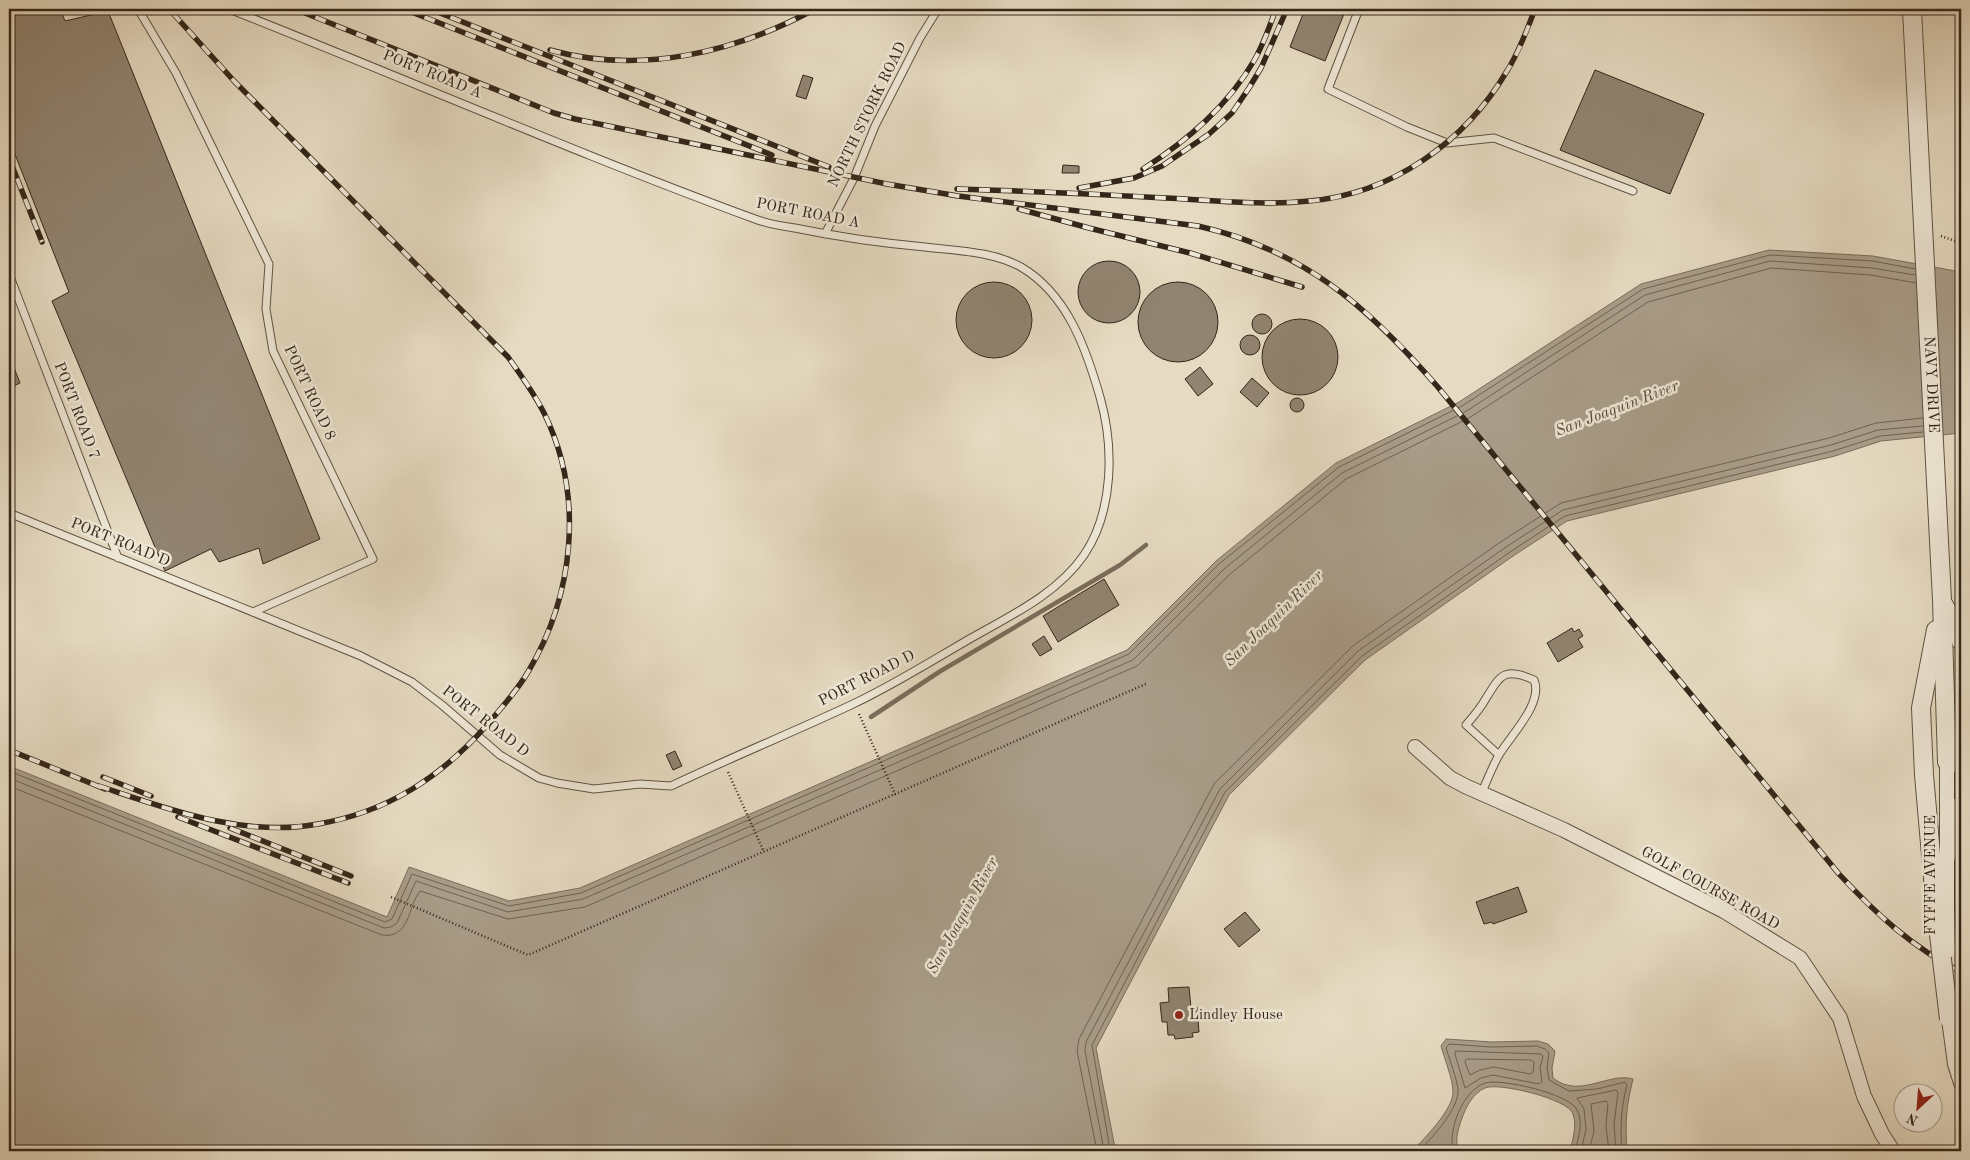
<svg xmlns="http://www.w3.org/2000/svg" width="1970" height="1160" viewBox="0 0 1970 1160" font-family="'Old Standard TT',serif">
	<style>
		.water { fill: #a99d89; stroke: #7a6d5c }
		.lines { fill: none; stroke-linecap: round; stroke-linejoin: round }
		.shore { stroke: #6e6251; stroke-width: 1 }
		.stream { stroke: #7a6d5c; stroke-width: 4.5 }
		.building { fill: #918471; stroke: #342619 }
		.service-casing { stroke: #605343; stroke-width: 9 }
		.minor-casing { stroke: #605343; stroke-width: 16 }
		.tertiary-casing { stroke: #605343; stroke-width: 20 }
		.path { stroke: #342619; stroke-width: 2.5; stroke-dasharray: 1 2.5; stroke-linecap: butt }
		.service { stroke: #efe8d7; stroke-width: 7 }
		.minor { stroke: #efe8d7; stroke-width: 14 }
		.tertiary { stroke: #efe8d7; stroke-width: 18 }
		.rail-casing { stroke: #342619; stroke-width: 5.5 }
		.rail { stroke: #efe8d7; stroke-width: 4; stroke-dasharray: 11; stroke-linecap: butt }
		.minor-bridge-casing { stroke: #605343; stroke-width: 16; stroke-linecap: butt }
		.tertiary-bridge-casing { stroke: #605343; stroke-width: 20; stroke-linecap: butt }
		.minor-bridge { stroke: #efe8d7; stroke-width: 14 }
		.tertiary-bridge { stroke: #efe8d7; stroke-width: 18 }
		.poi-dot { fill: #8f2418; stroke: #efe8d7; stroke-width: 2 }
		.labels { text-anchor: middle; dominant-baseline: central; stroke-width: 5; stroke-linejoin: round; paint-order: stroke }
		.street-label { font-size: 15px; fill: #342619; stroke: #efe8d7 }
		.poi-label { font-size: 15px; fill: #342619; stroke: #efe8d7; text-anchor: start }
		.water-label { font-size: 16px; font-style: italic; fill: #574a3b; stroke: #efe8d7 }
	</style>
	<rect width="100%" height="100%" fill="#e6dbc2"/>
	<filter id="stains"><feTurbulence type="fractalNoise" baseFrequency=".004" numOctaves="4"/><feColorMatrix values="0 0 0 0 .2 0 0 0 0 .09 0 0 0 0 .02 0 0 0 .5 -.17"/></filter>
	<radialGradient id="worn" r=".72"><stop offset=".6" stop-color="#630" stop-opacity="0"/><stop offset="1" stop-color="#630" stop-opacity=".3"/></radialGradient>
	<path class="water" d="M1769 250 1873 256 1961 272V433L1881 441 1835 456 1567 521 1513 556 1365 660 1229 795 1096 1048 1114 1143 1119 1151H21L9 1146V766L387 917 409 867 509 901 580 888 1127 650 1216 561 1336 463 1459 402 1641 284Z
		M1446 1039 1492 1042 1538 1041 1548 1044 1555 1051 1552 1068 1553 1078C1557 1081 1562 1084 1567 1085 1588 1091 1613 1073 1633 1079 1626 1107 1625 1123 1627 1151H1570C1573 1139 1577 1126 1573 1114 1569 1099 1498 1082 1485 1088 1473 1093 1466 1107 1462 1118 1458 1130 1455 1138 1458 1151H1412C1424 1139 1454 1109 1453 1091 1453 1080 1444 1057 1441 1046Z"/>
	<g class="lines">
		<path class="shore" d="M9 771 385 922 392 919 412 874 509 906 581 893 1129 654 1219 564 1339 467 1462 406 1643 289 1770 255 1873 261 1915 269
			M9 778 384 928 391 927 397 923 416 881 508 912 583 899 1133 660 1224 569 1342 473 1465 412 1645 295 1770 261 1872 268 1915 275
			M9 786 382 935C410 939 408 906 420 891L508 919 585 907 1137 666 1229 575 1346 479 1469 418 1648 302 1771 268 1871 275 1916 283
			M1456 1051 1541 1054 1543 1056 1540 1068 1542 1082 1539 1084 1493 1075 1481 1078 1465 1088 1455 1054Z
			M1467 1059 1531 1060 1534 1062 1533 1072 1530 1074 1494 1067 1480 1070 1470 1075 1465 1062Z
			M1097 1151 1077 1051 1079 1039 1214 784 1354 645 1502 541 1561 503 1829 438 1876 423 1923 418
			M1106 1151 1103 1145 1085 1051 1086 1042 1220 789 1358 651 1506 547 1563 510 1831 445 1878 430 1923 426
			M1113 1151 1109 1144 1092 1045 1225 792 1362 656 1510 552 1565 516 1833 451 1880 436 1923 432
			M1419 1151C1431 1139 1460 1108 1458 1089 1456 1076 1450 1061 1446 1048L1449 1044 1491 1047 1537 1046 1545 1049 1549 1053 1547 1068 1549 1080 1569 1091 1597 1089 1625 1082 1627 1085C1621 1108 1620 1128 1622 1151
			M1453 1151C1448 1130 1462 1091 1485 1083 1501 1078 1570 1094 1577 1110 1584 1122 1578 1139 1575 1151
			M1581 1151 1586 1129 1584 1109 1577 1098 1616 1090 1618 1093 1614 1124 1616 1151
			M1589 1151 1594 1131 1591 1104 1606 1101 1608 1103 1606 1126 1609 1151"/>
		<path class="stream" d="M871 717 939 672 1120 565 1146 545"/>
	</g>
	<path class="building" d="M9 9H60L65 21 108 11 320 539 263 564 259 548 219 562 211 549 165 571 52 301 69 292 9 139Z
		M1305 9H1346L1325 61 1290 47Z
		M1595 70 1704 114 1670 194 1560 150Z
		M803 75 813 78 806 99 796 96Z
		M1063 165 1079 166V173H1062Z
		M1078 292a31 31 0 1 1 62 0a31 31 0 1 1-62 0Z
		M956 320a38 38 0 1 1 76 0a38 38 0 1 1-76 0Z
		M1138 322a40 40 0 1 1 80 0a40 40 0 1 1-80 0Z
		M1252 324a10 10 0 1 1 20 0a10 10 0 1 1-20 0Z
		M1262 357a38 38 0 1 1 76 0a38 38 0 1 1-76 0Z
		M1240 345a10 10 0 1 1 20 0a10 10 0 1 1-20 0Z
		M9 355 20 383 9 388Z
		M1200 367 1213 384 1198 396 1185 379Z
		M1252 378 1269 393 1257 407 1240 392Z
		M1290 405a7 7 0 1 1 14 0a7 7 0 1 1-14 0Z
		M1104 579 1119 605 1058 642 1043 616Z
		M1572 628 1574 632 1579 629 1583 636 1578 639 1583 647 1558 662 1547 643Z
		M1044 636 1052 649 1040 656 1032 644Z
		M675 751 682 766 673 770 666 755Z
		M1518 887 1527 912 1493 924 1492 922 1484 924 1476 902Z
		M1245 912 1260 930 1239 947 1224 929Z
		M1189 987 1191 1008 1197 1007 1199 1032 1192 1033 1193 1037 1175 1039 1174 1035H1168L1167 1022H1162L1160 1003 1169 1002 1168 988Z"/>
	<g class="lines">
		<g class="service-casing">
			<path id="service" d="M138 9 176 73 269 264 266 309 273 351 373 559 253 612
				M1359 9 1328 89 1407 127 1447 143 1494 138 1633 191
				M825 234 854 178 875 126 920 38 938 9
				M9 274 118 558
				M9 513 361 656 412 682 442 705 500 755 539 778 557 783 594 789 640 784 671 786C730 758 791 733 851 705 892 686 933 660 973 637 1012 615 1058 593 1084 555 1114 511 1114 446 1100 397 1086 348 1067 294 1021 267 992 251 957 251 925 247 881 243 838 237 795 228 782 226 768 224 755 219 578 154 404 78 229 9
				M1481 794C1487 781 1492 767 1499 755 1510 736 1544 703 1534 680 1503 666 1500 676 1485 700 1480 709 1473 717 1466 725L1499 755"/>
		</g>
		<g class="minor-casing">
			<path id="minor" d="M1415 747 1450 778 1465 786 1564 830 1724 911 1800 958 1840 1018 1864 1096 1882 1134 1893 1151
				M1954 806 1961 857
				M1947 906V762
				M1949 1019 1955 1064 1961 1083"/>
		</g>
		<g class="tertiary-casing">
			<g id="tertiary">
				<path id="s1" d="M1912 9 1942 600 1947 762 1961 763"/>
				<path d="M1944 605 1960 635 1961 641"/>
				<path d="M1935 901 1924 775 1921 708 1936 630"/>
			</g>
		</g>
		<path class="path" d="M1941 236 1961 243
			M859 714 895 794 1148 683
			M728 772 764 852
			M391 897 528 955 895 794"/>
		<use href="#service" class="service"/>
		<use href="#minor" class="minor"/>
		<use href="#tertiary" class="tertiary"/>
		<g class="rail-casing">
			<path id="rail" d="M295 9 554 113 575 119 887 184 958 196 1198 226C1304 250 1367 306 1437 386L1839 874C1875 913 1913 948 1961 972
				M404 9 772 155
				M430 9 829 167
				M550 50C640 75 734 53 815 9
				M9 158 42 242
				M1143 169C1188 140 1228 106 1255 59 1264 43 1270 25 1276 9
				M1079 188 1134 178 1162 166 1209 134 1232 113 1249 88 1261 68 1287 9
				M957 189C1026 191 1096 194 1165 198 1213 200 1261 206 1309 201 1392 194 1465 142 1507 71 1519 52 1527 30 1535 9
				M1019 209 1089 228 1190 253 1302 287
				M9 329 10 332
				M9 750 105 789
				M103 777 151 796
				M99 786C168 809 244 838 318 824 388 812 441 777 487 725 501 708 517 691 528 672 574 595 585 496 544 413 534 393 521 375 508 357L234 81 169 9
				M178 817 348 883
				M230 828 351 876"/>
		</g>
		<use href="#rail" class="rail"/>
		<g class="minor-bridge-casing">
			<path id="minor-bridge" d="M1947 906 1948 951"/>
		</g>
		<g class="tertiary-bridge-casing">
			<path id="tertiary-bridge" d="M1935 901 1949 1019"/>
		</g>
		<use href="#minor-bridge" class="minor-bridge"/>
		<use href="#tertiary-bridge" class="tertiary-bridge"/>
	</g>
	<circle class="poi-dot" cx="1179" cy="1015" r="5"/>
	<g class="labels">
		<g class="street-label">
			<text transform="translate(432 75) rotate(22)">PORT ROAD A</text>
			<text transform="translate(868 115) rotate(-64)">NORTH STORK ROAD</text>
			<text transform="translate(808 214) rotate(11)">PORT ROAD A</text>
			<text stroke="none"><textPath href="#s1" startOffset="376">NAVY DRIVE</textPath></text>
			<text transform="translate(309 393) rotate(65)">PORT ROAD 8</text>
			<text transform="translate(76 411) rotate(69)">PORT ROAD 7</text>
			<text transform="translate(120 543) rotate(22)">PORT ROAD D</text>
			<text transform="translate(867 679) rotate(-27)">PORT ROAD D</text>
			<text transform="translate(485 722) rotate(38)">PORT ROAD D</text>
			<text transform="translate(1931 875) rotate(-90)">FYFFE AVENUE</text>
			<text transform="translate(1710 889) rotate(29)">GOLF COURSE ROAD</text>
		</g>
		<g class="poi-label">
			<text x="1189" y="1015">Lindley House</text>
		</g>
		<g class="water-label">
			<text transform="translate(1617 409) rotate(-21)">San Joaquin River</text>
			<text transform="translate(1274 619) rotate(-44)">San Joaquin River</text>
			<text transform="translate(963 916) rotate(-61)">San Joaquin River</text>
		</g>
	</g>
	<rect width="1970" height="1160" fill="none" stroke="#e6dbc2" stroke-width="30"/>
	<rect x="10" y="10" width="1950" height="1140" fill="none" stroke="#342619" stroke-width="2.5"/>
	<rect x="15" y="15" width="1940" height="1130" fill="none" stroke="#342619"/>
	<g transform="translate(1918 1108) rotate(206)"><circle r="24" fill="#efe8d7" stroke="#a49a8b"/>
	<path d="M0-4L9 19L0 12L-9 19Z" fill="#8f2418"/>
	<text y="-8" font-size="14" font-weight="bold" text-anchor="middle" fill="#342619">N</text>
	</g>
	<rect width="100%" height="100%" filter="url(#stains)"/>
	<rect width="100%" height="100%" fill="url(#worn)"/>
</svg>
